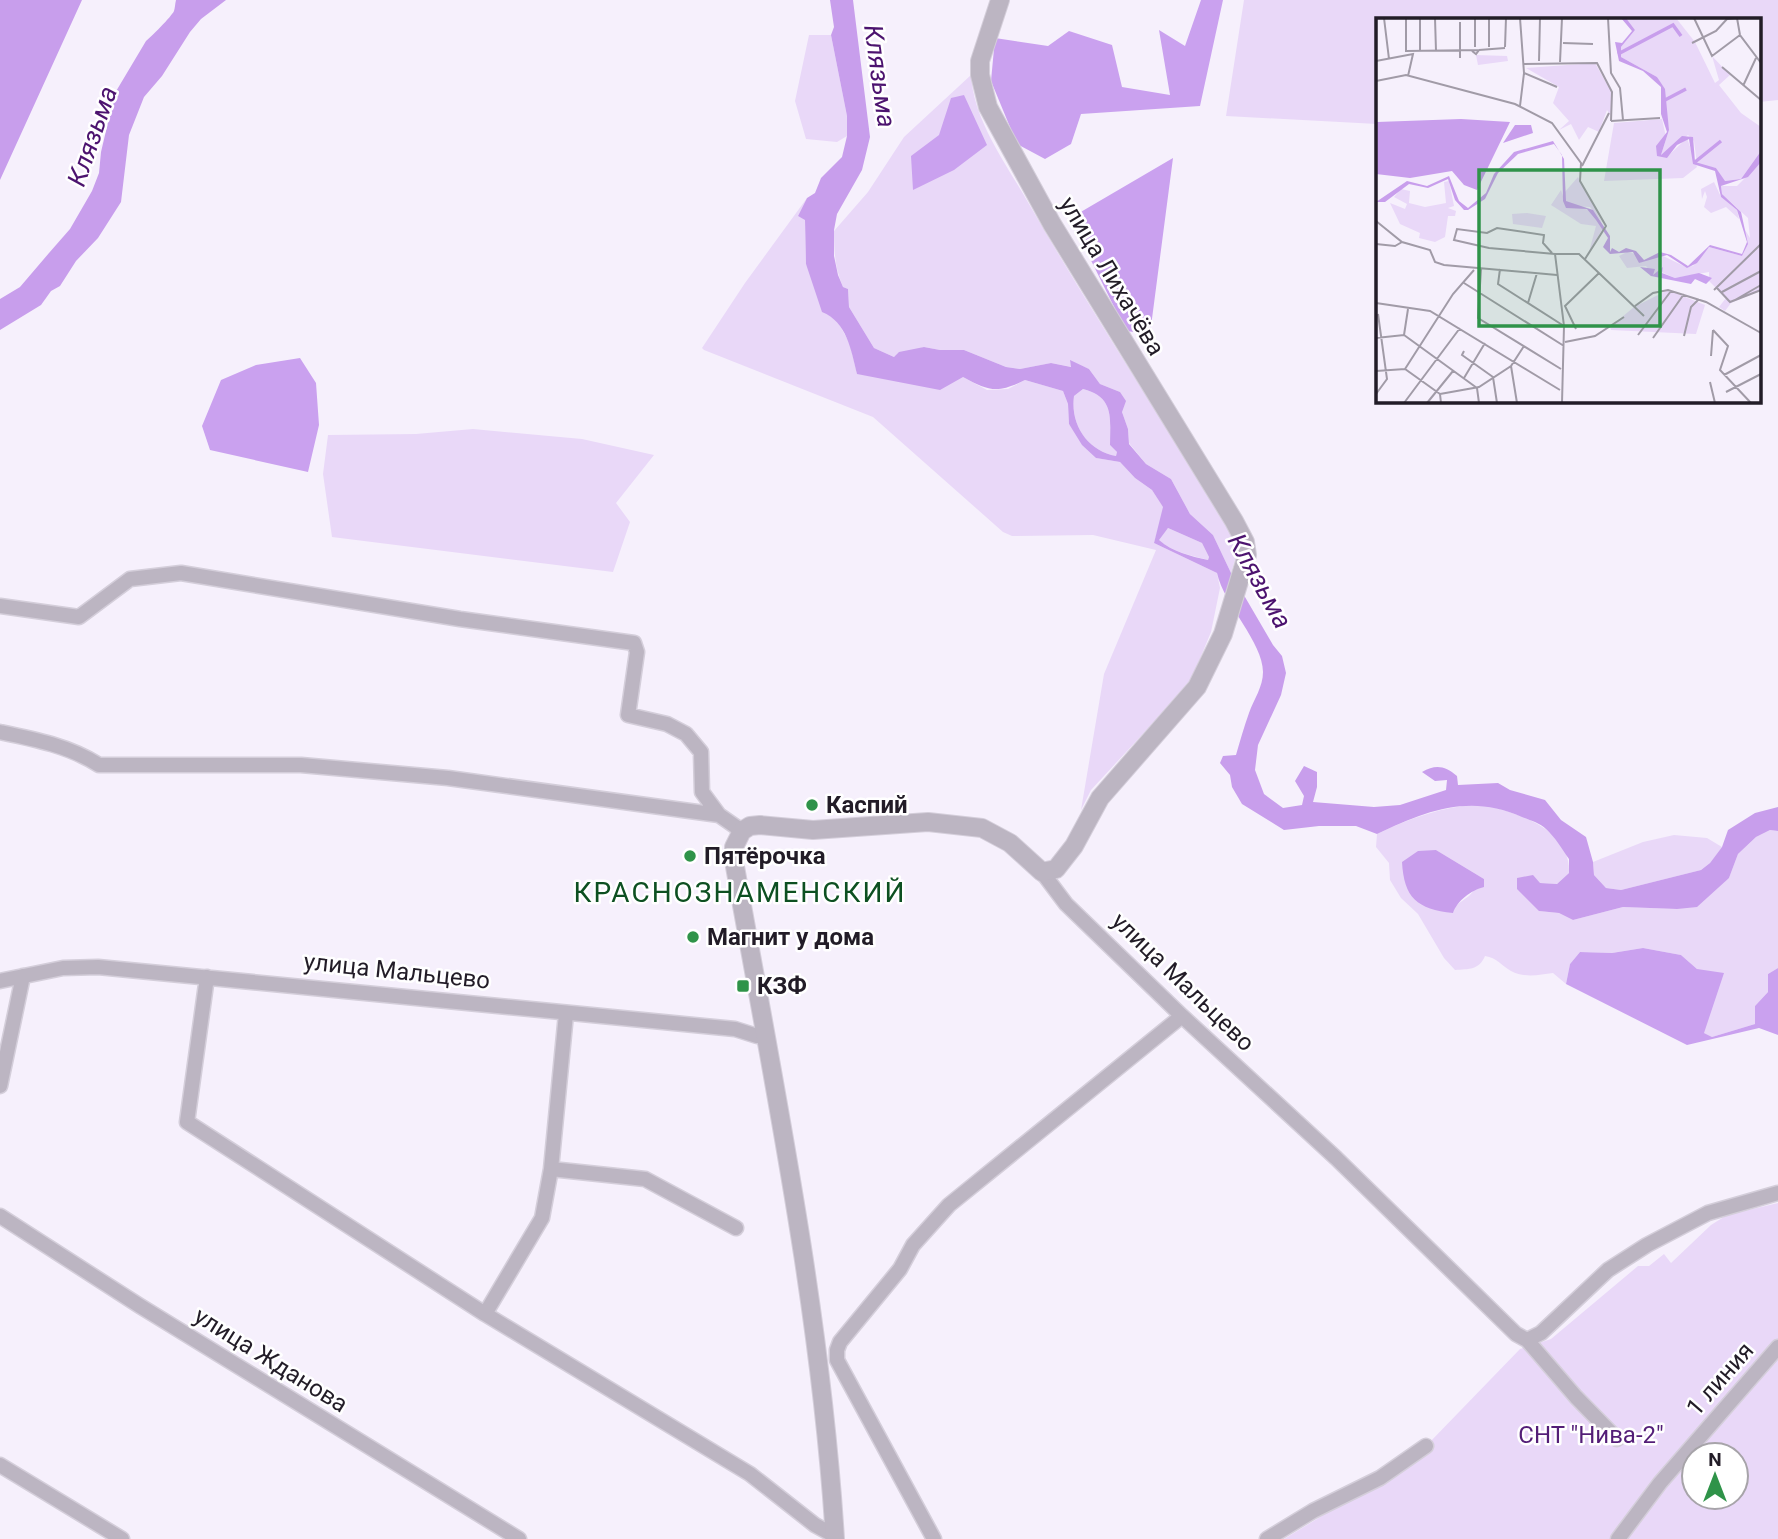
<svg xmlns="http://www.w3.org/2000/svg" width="1778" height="1539" viewBox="0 0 1778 1539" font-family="Roboto,sans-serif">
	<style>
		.green { fill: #e9d8f8; fill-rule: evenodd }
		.forest { fill: #caa1ef }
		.water { fill: #c89eec; fill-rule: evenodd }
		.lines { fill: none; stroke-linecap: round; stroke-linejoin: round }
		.minor-casing { stroke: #d4ceda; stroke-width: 17 }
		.tertiary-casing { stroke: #d4ceda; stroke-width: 20 }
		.minor { stroke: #bcb5c2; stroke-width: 14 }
		.tertiary { stroke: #bcb5c2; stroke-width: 18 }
		.poi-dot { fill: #2f9349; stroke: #fff; stroke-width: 2.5 }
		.labels { text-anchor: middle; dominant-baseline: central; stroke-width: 5; stroke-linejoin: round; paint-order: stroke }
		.street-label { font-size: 24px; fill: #221c27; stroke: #fff }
		.poi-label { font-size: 24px; font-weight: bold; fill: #221c27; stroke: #fff; text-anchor: start }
		.park-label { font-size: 24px; fill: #531d77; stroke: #fff }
		.water-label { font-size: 26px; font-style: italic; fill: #4c136f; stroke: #fff }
		.quarter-label { font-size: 28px; letter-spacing: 2px; fill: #0d5021; stroke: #fff }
		.inset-river { fill: none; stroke: #c89eec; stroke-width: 3.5 }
		.inset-road { fill: none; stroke: #a19ba7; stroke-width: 2 }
		.view { fill: #2f9349; fill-opacity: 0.15; stroke: #2f9349; stroke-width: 3.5 }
		.inset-edge { fill: none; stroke: #221c27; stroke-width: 3.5 }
	</style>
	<rect width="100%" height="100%" fill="#f6f0fc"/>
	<path class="green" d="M1244 0H1778V100L1759 102V19H1377V124L1226 116Z
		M809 35H831L847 116V136L837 142 806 139 795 101Z
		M971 75C974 122 1006 163 1029 204 1093 315 1165 424 1233 533L1236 556 1231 573 1213 535 1190 514 1171 479 1146 464 1129 443 1128 429 1122 412 1120 392 1100 384 1089 369 1070 361 1072 367 1051 363 1020 369 1006 367 964 350H940L924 347 894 357 874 348 849 307 848 289 843 287C835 269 834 251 834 231L868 192 904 137Z
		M807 198 798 216 805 219 806 264 850 344 857 374 963 377 987 390 1008 389 1025 380 1063 391 1068 404 1069 424 1096 458 1120 462 1135 478 1152 490 1164 508 1154 543 1217 573 1220 588 1211 632 1190 683 1091 790 1081 810 1104 674 1156 550 1093 535 1012 536 1003 532 873 417 704 350 702 348 745 283Z
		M1083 389C1115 397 1110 419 1110 445L1117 452 1116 456C1088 451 1070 425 1074 396Z
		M473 429 582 439 654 455 616 503 630 522 613 572 332 537 323 474 328 435 416 434Z
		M1168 528 1202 543 1209 557 1208 560C1190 555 1173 552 1158 540Z
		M1479 804C1514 812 1571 827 1569 873L1557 884 1540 883 1539 911 1559 913 1573 920 1623 907 1677 909 1729 878 1738 854 1756 837 1770 830 1778 831V968L1768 974V992L1755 1006V1024L1712 1037 1704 1033 1697 969 1681 955 1643 948 1612 953 1580 952 1570 964 1566 984 1553 973C1539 975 1524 978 1511 971 1501 965 1497 958 1485 956 1479 970 1469 969 1455 970L1444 958 1418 914 1401 898 1390 880 1389 863 1376 847 1377 834C1410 818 1442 807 1479 804ZM1436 850 1484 879 1469 896 1455 906Z
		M1674 835 1707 838 1722 847 1710 863 1701 870 1621 890 1606 888 1594 875 1593 862 1643 842Z
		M1778 1203V1539H1284L1432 1449 1429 1443 1520 1349 1551 1339 1638 1266H1649L1664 1254 1671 1263 1711 1225 1727 1215ZM1694 1455H1736V1497H1694Z"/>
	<path class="forest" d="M1201 0H1223L1200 106 1081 114 1071 144 1045 159 1017 144 991 81 995 38 1048 46 1069 31 1112 45 1122 87 1170 95 1159 30 1185 46Z
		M964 95 987 145 954 170 913 190 911 156 939 135 951 98Z
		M1173 158 1150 334 1126 331 1073 224 1079 213Z
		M300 358 316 383 319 425 308 472 210 450 202 426 221 380 256 365Z
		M1643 948 1681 955 1697 969 1724 973 1704 1033 1712 1037 1755 1024V1006L1768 992V974L1778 968V1035L1759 1028 1687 1045 1566 984 1570 964 1580 952 1612 953Z"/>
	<path class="water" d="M0 0H82L0 180Z
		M176 0H226L201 19 190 32 162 76 144 97 129 135 121 202 98 238 76 261 60 286 51 291 41 305 0 330V299L20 287 49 253 70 229 92 191 99 173 101 152 115 93 146 41C150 38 172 16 174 11 175 8 175 4 176 0Z
		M830 0H853L870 137 862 170 837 214 834 230V256L838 275 843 287 848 289 849 307 874 348 894 357 899 352 924 347 940 350H964L1006 367 1020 369 1051 363 1071 367 1070 360 1089 369 1100 384 1120 392 1126 401 1122 412 1128 429 1129 444 1146 464 1171 479 1190 514 1213 535 1231 573 1273 645 1282 656 1286 673 1281 695 1258 745 1255 770 1264 794 1283 808 1302 805 1304 796 1295 781 1304 766 1317 772V787L1313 802 1374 807 1400 805 1446 790 1447 780 1435 781 1422 772C1436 764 1445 766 1457 776L1458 785 1498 783 1510 790 1545 800 1561 820 1586 837 1593 862 1594 875 1606 888 1621 890 1701 870 1710 863 1722 847 1728 830 1755 813 1778 807V831L1770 830 1756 837 1738 854 1729 878 1697 907 1677 909 1623 907 1573 920 1559 913 1539 911 1517 889V878L1533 875 1540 883 1557 884 1569 873V859C1562 849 1555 837 1546 829 1540 823 1529 820 1522 817 1470 793 1425 811 1377 834L1356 826H1319L1284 830 1242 804 1232 787 1230 775 1220 763 1223 756 1236 755C1240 741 1244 727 1249 713 1254 699 1263 687 1263 672 1263 642 1224 605 1217 573L1154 543 1163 507 1152 490 1135 478 1120 462 1096 458 1082 445 1069 424 1068 404 1063 391 1025 380C997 394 989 391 963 377L940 390 857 374C851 350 847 322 822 312L806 264 805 220 798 216 807 198 815 193 821 178 842 157 847 136V116L831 35 834 27ZM1083 389C1115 397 1110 419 1110 445L1117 452 1116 456C1088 451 1070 425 1074 396ZM1168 528 1202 543 1209 557 1208 560C1190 556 1173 552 1159 540Z
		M1436 850 1484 879V887C1471 890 1457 901 1453 913 1417 909 1404 898 1402 862L1418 851Z"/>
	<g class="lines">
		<g class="minor-casing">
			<path id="minor" d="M0 606 79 617 130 579 181 573 460 619 634 643 637 652 628 715 667 724 686 734 701 752 702 792 719 815
				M0 732C34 739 69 746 99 765H301L448 778 719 815 742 831
				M1042 872 1066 904 1182 1016 1336 1158 1516 1334 1527 1340 1576 1397 1617 1439
				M207 977 187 1122 485 1314 750 1474 815 1525 835 1536
				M0 981 63 968 98 967 735 1029 757 1036H765
				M0 1086 23 976
				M551 1169 645 1179 736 1228
				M0 1216 140 1306 519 1539
				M485 1314 542 1218 551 1169 566 1014
				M1527 1340 1541 1333 1608 1270 1647 1245 1708 1213 1778 1193
				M0 1465 122 1539
				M934 1539 837 1360V1350L840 1342 900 1269 913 1245 949 1205 1182 1016
				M1267 1539 1313 1511 1380 1478 1426 1446
				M1618 1539 1660 1483 1778 1347"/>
		</g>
		<g class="tertiary-casing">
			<path id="tertiary" d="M835 1539C821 1311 774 1086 734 861V847L742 831 750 826 760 825 813 830 928 822 982 828 1010 843 1042 872 1056 869 1074 846 1100 798 1197 687 1223 634 1247 555 1245 542 1234 521 1052 224 988 107 980 75V61L1000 0"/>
		</g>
		<use href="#minor" class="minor"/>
		<use href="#tertiary" class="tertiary"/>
	</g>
	<g class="poi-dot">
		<circle cx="812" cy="805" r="7"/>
		<circle cx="690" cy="856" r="7"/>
		<circle cx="693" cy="937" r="7"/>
		<rect x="736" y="979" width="14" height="14" rx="3.5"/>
	</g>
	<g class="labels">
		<g class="street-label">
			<text transform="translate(1112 276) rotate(59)">улица Лихачёва</text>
			<text transform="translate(397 971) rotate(6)">улица Мальцево</text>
			<text transform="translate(1183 982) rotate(44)">улица Мальцево</text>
			<text transform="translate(271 1360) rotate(32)">улица Жданова</text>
			<text transform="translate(1720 1379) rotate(-49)">1 линия</text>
		</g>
		<g class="poi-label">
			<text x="826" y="805">Каспий</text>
			<text x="704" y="856">Пятёрочка</text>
			<text x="707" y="937">Магнит у дома</text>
			<text x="757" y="986">КЗФ</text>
		</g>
		<g class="park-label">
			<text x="1591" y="1435">СНТ "Нива-2"</text>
		</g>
		<g class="water-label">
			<text transform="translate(880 76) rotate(82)">Клязьма</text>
			<text transform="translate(92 136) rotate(-71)">Клязьма</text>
			<text transform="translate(1260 581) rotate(61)">Клязьма</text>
		</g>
		<g class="quarter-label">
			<text x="740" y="892">КРАСНОЗНАМЕНСКИЙ</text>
		</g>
	</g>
	<g transform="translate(1376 18)">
		<rect width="385" height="385" fill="#f6f0fc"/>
		<path d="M250 0H300L319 24 339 65 343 62 336 38 354 57 343 67 365 95 385 109V133L365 161 348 163 340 150 321 146 318 123 312 117 285 137 293 112 287 71 281 59 245 39V29L259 12ZM100 37 131 38 132 43 102 47ZM219 45 236 75 235 98 231 92 223 114 212 109 203 122 195 106 183 112 193 103 177 85 183 69 150 50ZM286 101 290 119 282 127 281 138 293 137 311 120 321 149 307 160 228 163 238 105ZM385 144V272L355 285 349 293 343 289 350 280 333 263V254L299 260 283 253 277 257 270 248 251 250 243 238 251 234 260 236 263 245 283 236 310 249 317 248 333 229 366 238 372 226 366 207 374 220 372 200 346 176 345 168H361ZM202 159 227 206 214 189 194 188 189 183 188 175ZM73 163 78 188 72 190 80 193 79 198H72L69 219 59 224 43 220 44 215 24 206 14 185 29 191 31 186 18 179 25 171 34 173 33 185 49 189 70 185 68 164ZM338 164 345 179 361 192 363 201 350 189 335 195 328 189 331 179 329 173 326 181 325 171ZM185 172 190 187 215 192 227 210 213 234 220 208 205 206 175 187ZM136 196 151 195 170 198 166 210 137 206ZM292 272 329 287 320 316 235 312 234 309 258 289Z" fill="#e9d8f8"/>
		<path d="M264 249 279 251 277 257 287 249 286 255 299 260 323 255 336 260 330 266 319 261 315 266 275 258Z" fill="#caa1ef"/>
		<path d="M245 0H250L259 12 245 29V39L281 59 289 71 293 112 285 137 306 118 317 119 319 144 340 150 349 163 365 161 385 133V144L372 159 345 168 346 176 365 194 372 226 366 238 333 229 321 245 311 250 291 237 263 245 257 234 234 236 227 229 232 220 220 202 211 191 190 190 187 183 186 137 178 126 142 136 122 155 109 181 92 192H88L79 182 72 161 52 170 33 166 9 184H0L31 163 51 168 73 158 83 183 92 190 110 175 118 156 138 134 177 123 188 141 190 183 217 192 234 218V234L236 230 243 234 250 230 260 233 268 242 284 234 295 237 312 248 334 227 366 236 371 224 361 192 345 179 339 153 317 146 313 121 301 127 291 140 281 138 280 128 291 114 285 96V69L267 53 243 43 239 24 246 25 256 13ZM85 101 134 104 101 172 88 167 76 153 34 160 0 156 1 104ZM139 107H155L157 115 127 125Z" fill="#c89eec"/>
		<path class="inset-river" d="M242 36 297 7 305 18M289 82 310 71M319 144 345 123"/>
		<path class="inset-road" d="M8 0 13 41M30 0V33L103 32 100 36 96 33M44 0V33M59 0 60 33M113 0V29M232 0 235 55 244 70 247 102M318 0 336 38 364 17M361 0 364 17 385 45M84 4V40M187 25 217 26M316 25 340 13 351 1 361 0M99 29V0M129 29 130 0M103 32 129 30M0 43 37 36 32 58M163 43 164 0M184 44 186 0M147 46 221 45 236 74 235 103M346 49 385 82M148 55 181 69M0 63 30 57 139 86 176 105 205 145 204 163 230 208 209 241M367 68 380 40M144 88 148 55 144 0M235 103 284 100M206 148 233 95M0 203 26 224 54 232 59 244 68 247 181 257M0 226 19 228 26 224M176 235 167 225 168 217 121 210 111 215 81 211 78 222 113 230 179 236H203L268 298M179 236 188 308 186 385M105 251 102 300 185 351M124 251 122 266 188 308M88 265 188 328M341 270 354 284 385 272M338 272 385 226M346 274 385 253M359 282 385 267M0 285 54 293 184 372M152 285 161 255M259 288 277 275 292 272 330 284 385 315M200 311 189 288 223 255M337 312 352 328 344 352 375 385M28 317 32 291M262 317 295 273M308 318 315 289 323 281M0 320 28 317 101 370 103 385M277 320 308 276M189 324 219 318 248 299M88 333 86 337 117 359 121 385M335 338 337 312M135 348 141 385M29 351 77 276 98 252M0 353 29 351 64 376 65 385M348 357 385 337M88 360 109 325M334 364 339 385M350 374 385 356M0 376 11 361 2 296M64 376 103 369 135 348 148 328M28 385 84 310M51 385 77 353"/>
		<path class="view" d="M103 152H284V308H103Z"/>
		<rect width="385" height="385" class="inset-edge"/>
	</g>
	<g transform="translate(1715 1476)"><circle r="33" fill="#ffffff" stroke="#a7a4a9" stroke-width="2"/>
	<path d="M0-5L12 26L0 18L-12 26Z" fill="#2f9349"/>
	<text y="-10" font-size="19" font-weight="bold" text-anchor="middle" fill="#221c27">N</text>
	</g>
</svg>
